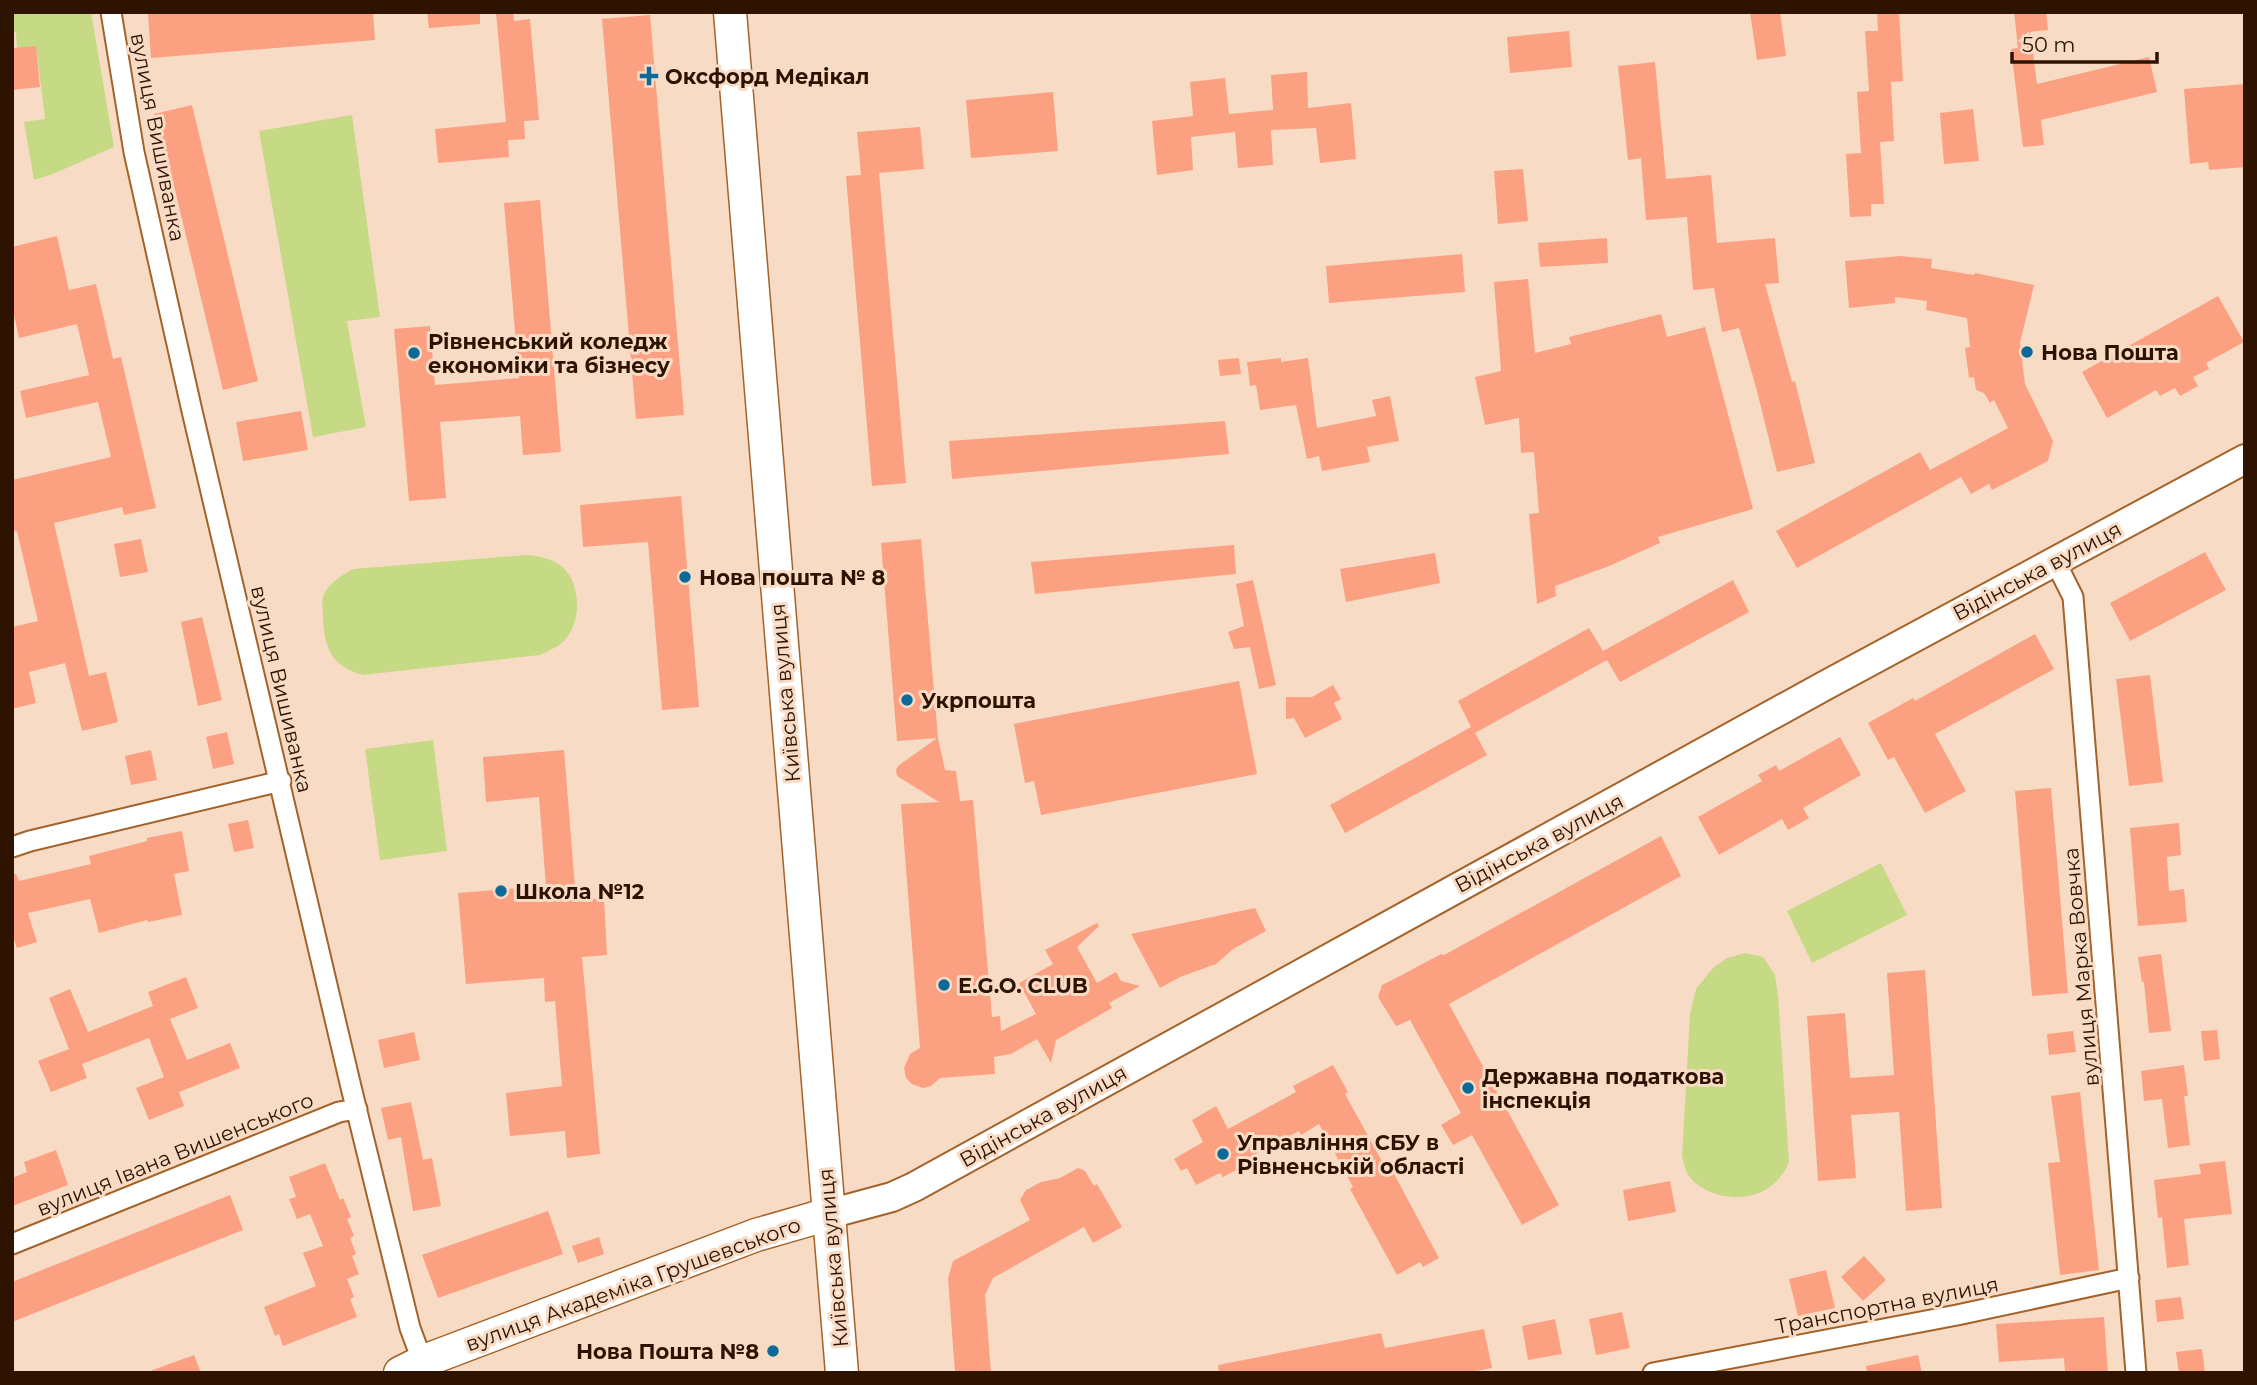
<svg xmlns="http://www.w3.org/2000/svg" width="2257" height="1385" viewBox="0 0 2257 1385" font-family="Montserrat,sans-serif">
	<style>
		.green { fill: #c6da85 }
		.building { fill: #fba182 }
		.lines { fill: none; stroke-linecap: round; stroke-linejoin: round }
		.street-casing { stroke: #a36329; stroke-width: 23 }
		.secondary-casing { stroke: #a36329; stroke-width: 32 }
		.primary-casing { stroke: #a36329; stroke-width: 35 }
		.street { stroke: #fff; stroke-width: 19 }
		.secondary { stroke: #fff; stroke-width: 28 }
		.primary { stroke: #fff; stroke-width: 32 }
		.poi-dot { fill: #0d6998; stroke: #f8dbc5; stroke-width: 2.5 }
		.labels { text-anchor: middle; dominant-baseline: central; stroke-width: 6; stroke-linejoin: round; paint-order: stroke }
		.poi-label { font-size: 21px; font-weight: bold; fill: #2d1300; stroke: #f8dbc5; text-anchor: start }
		.street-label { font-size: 21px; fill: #2d1300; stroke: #f8dbc5 }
	</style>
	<rect width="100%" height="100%" fill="#f8dbc5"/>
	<path class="green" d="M12 12H91L114 147 53 174 34 180 24 122 45 119 36 46 17 48 16 32H12Z
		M352 115 380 317 347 321 366 427 313 437 259 131Z
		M526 555C559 557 576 571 577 605 577 618 573 631 564 641 558 647 548 651 540 655L363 675C331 666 324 648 323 616 323 610 321 600 324 594 330 582 341 576 353 569Z
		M433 740 447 851 380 860 365 749Z
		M1881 863 1907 915 1812 963 1787 911Z
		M1745 953 1763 957 1775 975 1778 996 1789 1162C1776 1193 1747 1203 1716 1194 1707 1191 1695 1185 1689 1176 1685 1171 1684 1162 1682 1156L1690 1014 1696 989 1713 968 1727 958Z"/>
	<path class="building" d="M170 12H373L375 40 151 58 148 14Z
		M427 12H480V24L429 28Z
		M496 12H513L514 21 530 19 539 120 524 121 525 139 508 140 509 157 438 163 435 129 506 122Z
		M1750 12H1780L1786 56 1757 60Z
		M1877 12H1899L1903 81 1891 82 1894 141 1880 142 1884 204H1871V216L1850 217 1846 154 1861 153 1857 92 1869 91 1865 31H1878Z
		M2014 12H2046L2048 30 2030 32 2037 84 2149 57 2157 92 2041 120 2044 145 2023 147 2011 49 2018 48Z
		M650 15 684 415 636 419 602 19Z
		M1569 31 1572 67 1510 73 1507 37Z
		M36 46 40 87 12 90V48Z
		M1655 62 1666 179 1711 175 1717 243 1775 238 1779 283 1765 284 1792 382 1795 381 1815 463 1777 472 1757 391 1739 328 1722 332 1714 288 1693 290 1687 217 1646 220 1641 158 1628 160 1618 66Z
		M1307 72 1308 108 1351 103 1356 159 1320 163 1316 128 1271 130 1273 165 1238 168 1235 132 1191 137 1193 170 1157 175 1152 121 1193 116 1190 82 1225 78 1229 114 1273 110 1271 75Z
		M2245 84V167L2209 170 2208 162 2190 164 2184 89Z
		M1053 92 1058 151 971 158 966 100Z
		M192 105 258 381 223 390 163 140 161 141 154 114Z
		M1973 109 1979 161 1944 164 1940 113Z
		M920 127 924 169 879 173 906 483 872 486 846 176 861 175 857 132Z
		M1523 169 1528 221 1498 224 1494 171Z
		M540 200 561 452 523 455 520 416 440 422 446 498 409 501 394 329 430 326 435 385 519 378 504 203Z
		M57 236 69 290 96 284 113 359 121 357 156 508 124 515 122 507 54 523 89 676 106 672 118 722 82 731 65 663 29 672 36 703 12 709V627L38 621 17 531 15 532 12 521V480L111 457 98 402 26 418 20 391 89 375 77 324 19 338 12 306V247Z
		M1607 238 1608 263 1540 267 1538 243Z
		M1462 254 1465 292 1329 303 1326 266Z
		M1900 256 1932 259 1931 268 1974 275 1975 273 2034 285 2020 343 2025 384 2053 441 2048 461 1992 490 1989 484 1971 494 1961 477 1797 568 1776 531 1920 452 1930 470 2008 428 1994 400 1990 403 1984 393 1976 390 1974 377 1969 378 1965 348 1970 347 1967 318 1926 310 1927 301 1895 297V303L1849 308 1845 261Z
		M1528 279 1535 353 1571 344 1569 337 1661 314 1667 337 1705 327 1753 509 1658 537 1660 543 1609 566 1555 586 1556 596 1537 604 1529 514 1539 513 1534 452 1521 453 1519 418 1485 425 1475 377 1501 371 1494 282Z
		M2218 296 2244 342 2206 363 2209 369 2193 377 2198 386 2180 396 2175 388 2160 396 2156 390 2107 418 2082 372Z
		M1239 358 1241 374 1220 376 1218 360Z
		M1281 358V362L1308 358 1317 428 1376 416 1372 400 1390 396 1399 441 1367 447 1370 462 1322 471 1319 456 1307 459 1296 405 1260 410 1256 385 1250 386 1247 362Z
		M301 411 308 450 243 461 236 422Z
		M1225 421 1229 454 952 479 949 441Z
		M681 496 699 707 662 710 648 542 583 547 580 505Z
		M141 539 148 572 120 577 114 544Z
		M921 539 938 738 945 770 956 771 960 801 973 800 992 1017 1000 1016 1001 1031 1036 1014 1019 983 1053 964 1045 950 1097 923 1099 926 1077 947 1097 983 1116 972 1121 981 1140 986 1109 1003 1112 1008 1056 1040 1051 1063 1037 1039 1011 1054 994 1057 995 1074 940 1078 931 1086 923 1088 912 1084 906 1078 904 1068 910 1054 920 1048 901 804 939 802 897 776 896 770 898 766 937 738 897 741 881 543Z
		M1234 545 1236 574 1035 594 1031 562Z
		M2205 552 2226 590 2130 641 2110 603Z
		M1435 553 1440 583 1346 602 1340 569Z
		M1253 580 1276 685 1259 689 1250 647 1234 649 1228 632 1244 626 1236 584Z
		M1733 580 1749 612 1620 682 1607 660 1475 733 1487 755 1345 833 1330 805 1471 727 1458 701 1589 628 1603 651Z
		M202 617 222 700 198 706 181 622Z
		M2035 634 2054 669 1935 734 1966 791 1925 813 1894 757 1888 760 1868 723 1913 698 1915 701Z
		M2150 675 2163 782 2129 786 2116 679Z
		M1239 681 1257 774 1041 815 1034 781 1025 783 1014 724Z
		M1333 685 1341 699 1334 703 1342 719 1305 738 1294 718 1286 719V697H1312Z
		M227 732 234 764 213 769 206 737Z
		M1840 737 1861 775 1803 808 1809 818 1788 830 1782 819 1719 855 1698 817 1762 781 1758 775 1776 765 1779 771Z
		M151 750 157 780 131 785 125 756Z
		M564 750 576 900 604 898 607 955 582 957 600 1154 567 1158 565 1131 510 1136 506 1093 562 1086 555 1001 545 1002 544 978 466 984 458 893 546 886 539 797 486 802 483 757Z
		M2051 788 2068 993 2032 996 2015 791Z
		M248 820 254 848 234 852 228 824Z
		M2179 823 2181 855 2167 857 2169 891 2184 889 2187 922 2138 926 2130 828Z
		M182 831 189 871 174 874 182 915 148 922 147 920 99 933 90 899 28 913 37 942 17 948 12 933V874H16L19 881 91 864 89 856 147 841V838Z
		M1661 836 1681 876 1449 1004 1559 1205 1522 1225 1472 1135 1453 1145 1441 1125 1461 1113 1410 1020 1396 1026 1378 997 1382 985 1396 978 1441 954 1444 955Z
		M1255 908 1266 931 1233 949 1216 964 1180 977 1160 988 1131 934Z
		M2161 954 2171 1031 2149 1033 2144 982H2142L2138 957Z
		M1925 970 1942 1208 1906 1211 1899 1112 1851 1115 1856 1178 1818 1181 1807 1016 1845 1013 1850 1078 1894 1075 1887 973Z
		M186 977 198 1008 170 1019 187 1060 230 1043 240 1068 179 1092 184 1106 149 1120 136 1088 164 1077 149 1038 82 1064 87 1078 51 1092 38 1061 69 1049 49 998 70 989 88 1032 153 1006 148 992Z
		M2217 1030 2220 1059 2204 1061 2201 1031Z
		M2073 1031 2076 1052 2049 1055 2047 1034Z
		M414 1032 420 1060 384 1068 378 1040Z
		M1333 1065 1348 1092 1345 1094 1389 1174 1393 1172 1439 1258 1423 1267 1420 1262 1397 1275 1350 1189 1353 1187 1319 1124 1301 1135 1299 1131 1243 1161 1245 1165 1223 1177 1220 1173 1196 1185 1187 1168 1181 1171 1174 1159 1203 1142 1192 1120 1216 1106 1228 1129 1296 1092 1293 1086Z
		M2184 1065 2188 1096H2184L2190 1145 2168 1148 2162 1099 2144 1101 2141 1071Z
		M2080 1092 2099 1270 2060 1275 2048 1163 2060 1162 2051 1096Z
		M411 1102 423 1160 432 1158 441 1206 413 1211 401 1137 388 1140 381 1108Z
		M56 1150 68 1185 12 1206V1178L27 1172 24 1162Z
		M2225 1161 2232 1214 2184 1219 2189 1265 2167 1268 2162 1217 2158 1218 2154 1180 2201 1174 2199 1164Z
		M325 1163 340 1200 343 1198 351 1217 347 1219 354 1236 350 1238 356 1254 352 1256 359 1274 347 1279 354 1297 350 1299 357 1317 283 1346 279 1334 275 1336 264 1307 316 1286 303 1253 323 1246 310 1214 297 1219 289 1199 296 1197 289 1177Z
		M1078 1168 1085 1171 1094 1186 1097 1184 1122 1227 1093 1243 1084 1227 993 1278 985 1295 991 1373H955L948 1278 953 1261 1030 1220 1020 1200 1026 1190 1041 1182 1060 1178Z
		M1670 1181 1676 1212 1628 1221 1623 1190Z
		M230 1195 243 1230 12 1322V1282Z
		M548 1211 563 1254 438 1298 422 1255Z
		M599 1237 604 1254 578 1263 572 1246Z
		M1864 1256 1886 1280 1863 1301 1841 1277Z
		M1826 1270 1835 1308 1798 1316 1789 1279Z
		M2181 1297 2184 1319 2157 1322 2155 1300Z
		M1622 1312 1630 1348 1596 1355 1589 1319Z
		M2104 1317 2108 1373H2065L2064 1358 1999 1362 1996 1324Z
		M1555 1319 1562 1354 1528 1360 1522 1326Z
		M1484 1329 1492 1368 1466 1373H1219L1218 1365 1381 1333 1385 1348Z
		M2202 1349 2205 1373H2179L2176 1352Z
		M194 1355 201 1373H150V1371Z
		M1918 1355 1922 1373H1867L1866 1366Z"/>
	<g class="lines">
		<g class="street-casing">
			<path id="street" d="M111 12 134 152 192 411 351 1087 410 1328 426 1371
				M2055 561 2073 597 2136 1373
				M12 847 30 841 281 781
				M12 1244 339 1112 357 1109
				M1653 1373 1957 1315 2129 1278"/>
		</g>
		<g class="secondary-casing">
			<path id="secondary" d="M829 1214 892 1197 914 1187 1826 685 2245 459"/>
		</g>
		<g class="primary-casing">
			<path id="primary" d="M730 12 842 1373
				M400 1373 424 1361 756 1235 829 1214"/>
		</g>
		<use href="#street" class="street"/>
		<use href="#secondary" class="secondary"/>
		<use href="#primary" class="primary"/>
	</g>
	<g class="poi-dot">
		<path d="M645.5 65.5h7v7h7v7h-7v7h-7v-7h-7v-7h7z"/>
		<circle cx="2027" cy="352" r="7"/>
		<circle cx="414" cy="353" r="7"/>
		<circle cx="685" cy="577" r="7"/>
		<circle cx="907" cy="700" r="7"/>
		<circle cx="501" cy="891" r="7"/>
		<circle cx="944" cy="985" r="7"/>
		<circle cx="1468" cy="1088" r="7"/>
		<circle cx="1223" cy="1154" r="7"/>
		<circle cx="773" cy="1351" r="7"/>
	</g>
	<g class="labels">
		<g class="poi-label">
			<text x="665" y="76">Оксфорд Медікал</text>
			<text x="428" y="341">Рівненський коледж<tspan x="428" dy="24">економіки та бізнесу</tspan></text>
			<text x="2041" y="352">Нова Пошта</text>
			<text x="699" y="577">Нова пошта № 8</text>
			<text x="921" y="700">Укрпошта</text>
			<text x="515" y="891">Школа №12</text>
			<text x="958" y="985">E.G.O. CLUB</text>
			<text x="1482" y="1076">Державна податкова<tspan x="1482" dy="24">інспекція</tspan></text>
			<text x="1237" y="1142">Управління СБУ в<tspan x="1237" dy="24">Рівненській області</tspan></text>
			<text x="759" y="1351" text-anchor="end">Нова Пошта №8</text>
		</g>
		<g class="street-label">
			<text transform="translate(158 137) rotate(79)">вулиця Вишиванка</text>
			<text transform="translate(2037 571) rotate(-28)">Відінська вулиця</text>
			<text transform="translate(282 689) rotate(77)">вулиця Вишиванка</text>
			<text transform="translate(785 693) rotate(-95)">Київська вулиця</text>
			<text transform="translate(1539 843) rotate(-28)">Відінська вулиця</text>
			<text transform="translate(2081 967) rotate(-95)">вулиця Марка Вовчка</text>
			<text transform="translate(1043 1116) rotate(-29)">Відінська вулиця</text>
			<text transform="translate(175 1154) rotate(-22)">вулиця Івана Вишенського</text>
			<text transform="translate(833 1258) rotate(-95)">Київська вулиця</text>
			<text transform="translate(633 1284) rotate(-20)">вулиця Академіка Грушевського</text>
			<text transform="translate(1887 1305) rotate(-11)">Транспортна вулиця</text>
		</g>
	</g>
	<rect width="2257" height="1385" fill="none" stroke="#2d1300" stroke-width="28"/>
	<path d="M2012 52v10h145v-10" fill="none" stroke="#2d1300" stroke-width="3.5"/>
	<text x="2022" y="52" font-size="21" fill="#2d1300" stroke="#f8dbc5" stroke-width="5" paint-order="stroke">50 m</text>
</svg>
